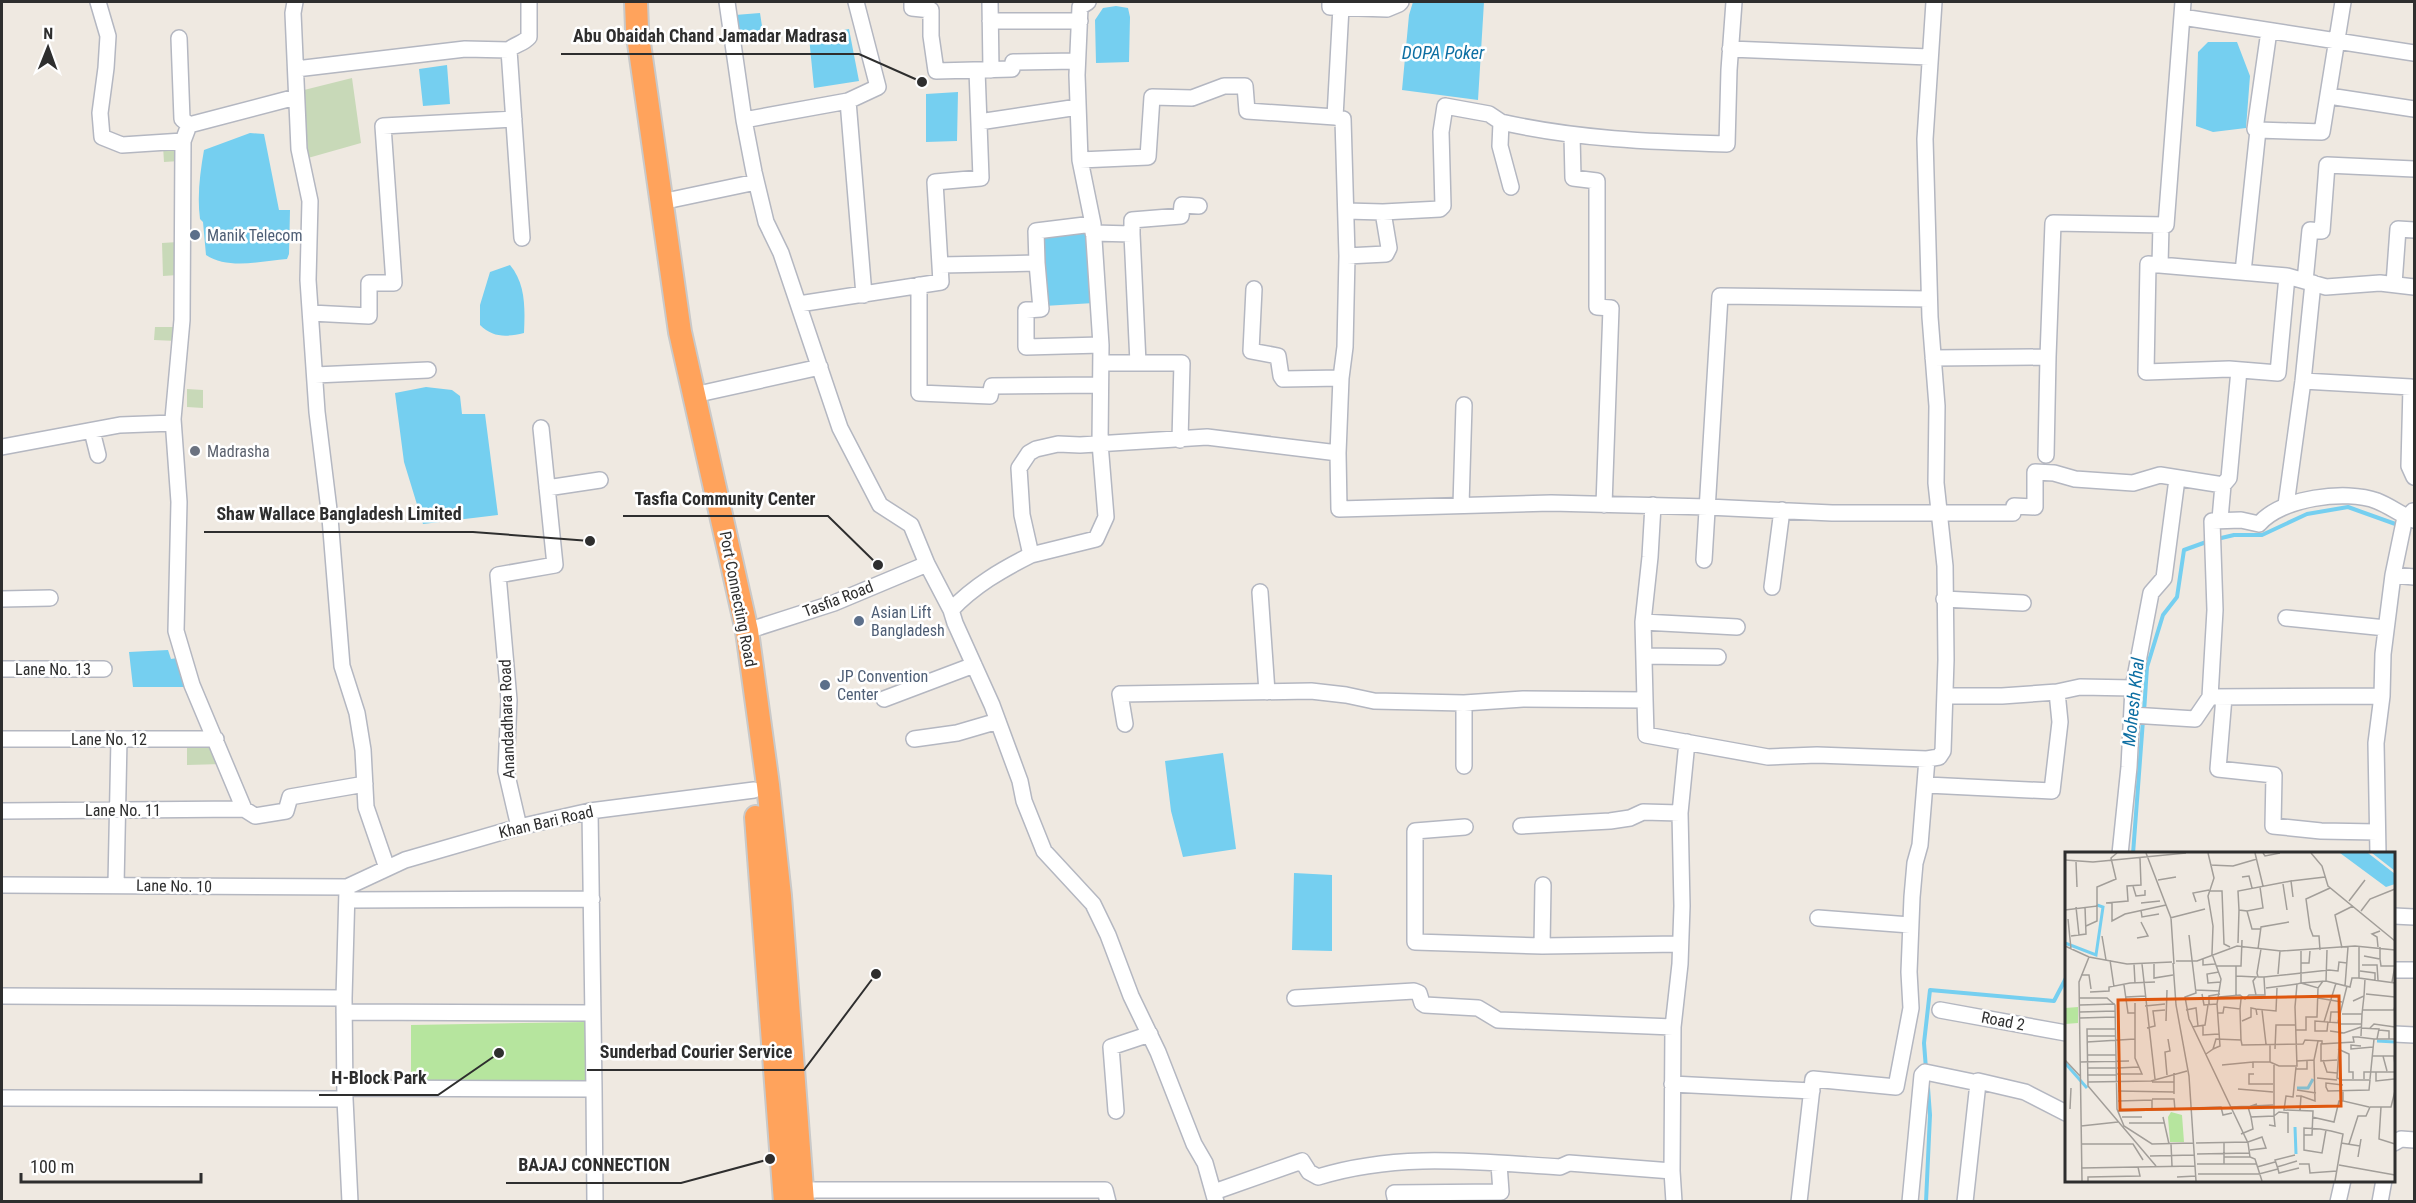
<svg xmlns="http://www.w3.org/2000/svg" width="2416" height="1203" viewBox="0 0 2416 1203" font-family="'Roboto Condensed',sans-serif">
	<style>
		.green { fill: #b6e59e }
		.cemetery { fill: #c8d9b8 }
		.water { fill: #75cff0 }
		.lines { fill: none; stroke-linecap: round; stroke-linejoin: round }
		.stream { stroke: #75cff0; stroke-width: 4 }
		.minor-casing { stroke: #b4b7c1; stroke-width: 18 }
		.highway-casing { stroke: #c9c9c9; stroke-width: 26 }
		.minor { stroke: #fff; stroke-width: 15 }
		.highway { stroke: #ffa35c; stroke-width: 22 }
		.service-dot { fill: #5c6f8a; stroke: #fff; stroke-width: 2 }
		.worship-dot { fill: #6b7280; stroke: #fff; stroke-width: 2 }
		.labels { text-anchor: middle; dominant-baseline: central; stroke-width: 5; stroke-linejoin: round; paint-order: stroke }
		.service-label { font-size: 16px; fill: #4e5e75; stroke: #fff; text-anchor: start }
		.worship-label { font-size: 16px; fill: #5b616d; stroke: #fff; text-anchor: start }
		.street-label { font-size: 16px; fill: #2e2e2e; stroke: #fff }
		.water-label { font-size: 18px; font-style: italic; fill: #0d6fa3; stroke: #fff }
		.inset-river { fill: none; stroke: #75cff0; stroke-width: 3 }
		.inset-road { fill: none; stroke: #a29e99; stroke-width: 1.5 }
		.view { fill: #df570e; fill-opacity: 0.15; stroke: #df570e; stroke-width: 3 }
		.inset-edge { fill: none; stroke: #2e2e2e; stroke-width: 3 }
		.leader { fill: none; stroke: #2e2e2e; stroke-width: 2 }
		.callout-dot { fill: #2e2e2e; stroke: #fff; stroke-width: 2 }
		.callout-label { font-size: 18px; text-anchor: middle; font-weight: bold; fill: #2e2e2e; stroke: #fff; stroke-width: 5; stroke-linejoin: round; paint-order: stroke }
	</style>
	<rect width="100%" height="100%" fill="#efe9e1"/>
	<path class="green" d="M586 1022 587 1080 411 1082V1025Z"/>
	<path class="cemetery" d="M352 78 361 143 308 158 304 90Z
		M180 144V161L164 162 163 146Z
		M178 242V275L163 276 162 243Z
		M155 327H176V341L154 340Z
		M187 389 203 390V408L187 407Z
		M215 747 222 764 187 765V748Z"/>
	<path class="water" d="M1413 2H1484L1478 100 1402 90 1409 15Z
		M1116 6 1128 8 1130 17 1129 62 1096 63 1095 20 1103 8Z
		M760 13 762 26 760 30 749 35 748 30H744V34L739 35 735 15Z
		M849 29 859 81 814 88 809 37Z
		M2208 42H2237L2250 76 2246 128 2213 132 2196 126 2198 52Z
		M447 65 450 104 423 106 419 69Z
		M958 92 957 141 926 142V94Z
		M250 133 264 134 279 210H290L289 254 287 259C262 261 228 270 206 255L203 222 200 219C197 196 200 173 204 150Z
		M1089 229 1094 303 1044 306 1039 234Z
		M510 265C526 284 525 309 524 333 507 337 493 338 480 325V305L490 272Z
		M426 387 452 390 460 396 462 414H485L498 515 423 524 404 462 395 393Z
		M168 650 171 659 177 658 186 687H133L129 652Z
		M1223 753 1236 849 1183 857 1171 811 1165 761Z
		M1294 873 1332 875V951L1292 950Z"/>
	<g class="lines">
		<path class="stream" d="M2217 539 2234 535H2262L2307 514 2348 507 2401 526
			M2144 712 2147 667 2163 615 2177 597 2184 550 2209 541
			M2133 854 2143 720
			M1926 1069 1924 1043 1930 990 2054 1001 2066 978
			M1926 1202 1930 1115 1928 1088"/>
		<g class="minor-casing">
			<path id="minor" d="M98 2 108 36 106 68 100 113 102 137 122 145 183 141
				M295 2 293 13 299 149 310 201 308 280 317 412 330 518 342 666 357 713 363 750 366 807 387 868
				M727 2 744 120 754 172 766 222 781 253 840 428 880 505 911 525 927 564 951 610 955 623 992 705 1020 781 1024 801 1044 851 1093 904 1108 935 1131 996 1158 1052 1194 1144 1205 1163 1216 1202
				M912 2V8L931 10V36L936 71 1012 69 1013 62 1077 61
				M990 2 991 70
				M1330 2V7L1387 9 1399 4 1401 2
				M2182 17 2414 53
				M990 21H1080
				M179 38 182 119 189 125
				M1730 49 1929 57
				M509 50 522 238
				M296 69 465 49 509 50C515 44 523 44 529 37V2
				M2329 96 2414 109
				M848 101 878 87 856 2
				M1335 117 1343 119 1347 256 1345 347 1341 378 1338 453
				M744 120 848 101 864 295
				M979 122 1078 107
				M189 125 183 141 182 320 173 419 179 502 176 631 192 685 244 809
				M189 125 296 97
				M2258 130 2255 129 2269 31
				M1572 135 1573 178 1597 181V307L1611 308 1604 505
				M1080 160 1148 157 1152 97 1192 98 1224 86H1245L1247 111 1335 117 1341 7
				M1511 187 1500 146 1501 122C1576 139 1651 142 1727 144L1729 70 1734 2
				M661 202 756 182
				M1346 211 1383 212
				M1093 233 1132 234V220L1181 216 1182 205 1199 206
				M1132 234 1138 363
				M1347 256 1386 254 1389 248 1383 212 1440 209 1443 206 1441 132 1445 106 1489 114 1501 122
				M1037 263 1041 309 1026 310V347L1101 345
				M940 265 1037 263 1036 231 1093 224
				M2160 265 2161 225
				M2243 272 2258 130 2322 132 2343 2
				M2287 276 2278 373 2229 369 2146 372 2148 264 2287 276 2326 287 2380 283 2414 287
				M2305 281 2310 230 2322 231 2327 165 2414 169
				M2394 284 2398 229 2414 230
				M919 285V393L990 396 992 386 1100 385
				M1254 289 1251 351 1278 356 1281 376 1283 379 1341 378
				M799 304 941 282 935 182 981 178 977 70
				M311 313 369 316V283H394L383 126 514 119
				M1933 358 2048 357 2053 223 2166 225 2183 2
				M1101 363H1182L1180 440
				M315 375 428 370
				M2303 381 2411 387 2409 466 2414 477
				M694 395 820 367
				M92 431 98 455
				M2 447 120 425 173 423
				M2046 455 2048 357
				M2223 485 2229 478 2239 370
				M547 488 600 480
				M1461 505 1464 405
				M2286 505 2303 381 2313 283
				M1031 555 1096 539 1106 517 1100 443 1101 345 1093 224 1080 160 1077 75 1080 7 1088 2
				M1704 560 1720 296 1929 299
				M2393 575 2414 577
				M1772 587 1782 510
				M1260 592 1267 692
				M2 599 50 598
				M1944 599 2023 603
				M951 610C974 586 1001 570 1031 555L1022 515 1019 468 1029 453 1036 449 1058 444 1080 445 1207 437 1338 453 1339 509 1551 503 1708 507 1832 513H2013L2014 506 2035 507V472L2054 473 2075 479 2133 483 2160 475 2223 485 2220 519
				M2286 618 2386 628
				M1643 622 1737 627
				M747 631 834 603 927 564
				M1644 656 1718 657
				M2 669H104
				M1946 696H2002L2057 692 2080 687 2133 688 2151 593 2164 578 2177 479
				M2382 696 2210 697 2215 610 2212 521 2241 520 2259 524C2281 498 2346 489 2377 501 2390 506 2401 515 2414 520
				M2224 697 2218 769 2274 775 2273 826 2321 831 2377 832
				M884 699 974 665
				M1645 700 1646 735 1768 757 1817 755 1927 759 1939 757 1943 751 1946 660 1945 566 1936 483 1937 406 1930 317 1925 139 1934 2
				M2132 715 2195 719 2210 697
				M1125 724 1120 694 1311 691 1346 695 1374 701 1464 703
				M2 739H216
				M914 739 957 733 998 721
				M1464 766V703L1523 699 1645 700 1643 622 1650 557 1653 505
				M1927 785 2052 791 2060 722 2057 692
				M2 811 244 809 255 816 286 811 290 797 365 784
				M590 811 594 1089
				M1521 826 1610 821 1630 818 1643 812 1680 813
				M519 827 506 771 509 700 498 575 555 565 541 428
				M1465 827 1415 831V942L1542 946 1680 944
				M2120 854 2129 767 2133 688
				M2378 854 2376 743 2382 696 2383 654 2393 575 2404 522 2413 511
				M2 885 347 887 405 860 519 827 590 811 754 790
				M116 885 119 739
				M347 900 592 899
				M2394 916 2414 917
				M1818 918 1910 925
				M1542 946 1543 885
				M2394 970H2414
				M2 996 344 998 345 1099
				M344 998 347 890
				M1295 998 1414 991 1419 993 1422 1003 1425 1005 1478 1008 1498 1020 1673 1027
				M1940 1010 2066 1033
				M344 1012 593 1013
				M2394 1034 2414 1035
				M1978 1083V1081L2025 1092 2066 1113
				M1672 1084 1812 1091
				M345 1088 594 1089 595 1202
				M2 1098 345 1099 350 1202
				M1116 1111 1111 1047 1150 1034
				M2394 1143 2401 1139 2414 1140
				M794 1190H1105L1108 1202
				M1214 1192 1302 1161 1309 1172 1318 1177C1399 1152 1477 1162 1560 1167L1569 1163 1672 1171
				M1396 1202 1394 1193 1501 1192 1499 1164
				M1674 1202 1672 1171 1673 1027 1680 964 1682 906 1680 813 1687 742
				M1799 1202 1813 1079 1896 1087 1911 1008 1909 972 1912 897 1915 863 1920 845 1927 759
				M1910 1202 1922 1075 1925 1072 1978 1083 1965 1202
				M2338 1202 2343 1180
				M2380 1202 2384 1180"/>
		</g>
		<g class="highway-casing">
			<path id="highway" d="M636 2 637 29 680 332 747 631 768 785 780 896 803 1202
				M756 817 785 1202"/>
		</g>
		<use href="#minor" class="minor"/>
		<use href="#highway" class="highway"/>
	</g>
	<g class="service-dot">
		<circle cx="195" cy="235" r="6"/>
		<circle cx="859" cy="621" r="6"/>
		<circle cx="825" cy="685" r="6"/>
	</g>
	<circle class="worship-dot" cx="195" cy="451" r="6"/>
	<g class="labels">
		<g class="service-label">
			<text x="207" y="235">Manik Telecom</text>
			<text x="871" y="612">Asian Lift<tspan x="871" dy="18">Bangladesh</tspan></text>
			<text x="837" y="676">JP Convention<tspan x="837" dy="18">Center</tspan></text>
		</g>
		<g class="worship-label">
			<text x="207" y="451">Madrasha</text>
		</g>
		<g class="street-label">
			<text transform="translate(738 599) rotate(79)">Port Connecting Road</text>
			<text transform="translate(838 599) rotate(-21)">Tasfia Road</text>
			<text x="53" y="669">Lane No. 13</text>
			<text transform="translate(507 719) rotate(-92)">Anandadhara Road</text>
			<text x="109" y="739">Lane No. 12</text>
			<text x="123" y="810">Lane No. 11</text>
			<text transform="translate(546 822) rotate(-13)">Khan Bari Road</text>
			<text transform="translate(174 886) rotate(1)">Lane No. 10</text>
			<text transform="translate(2003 1021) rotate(11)">Road 2</text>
		</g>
		<g class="water-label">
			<text x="1443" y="52">DOPA Poker</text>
			<text transform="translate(2133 702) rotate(-84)">Mohesh Khal</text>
		</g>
	</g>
	<g transform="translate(2065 852)">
		<rect width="330" height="330" fill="#efe9e1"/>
		<path d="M13 155V171L0 172V156ZM106 260 117 263 119 290H105L103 265Z" fill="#b6e59e"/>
		<path d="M275 1H303L330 22V32L321 35ZM307 1H330V19Z" fill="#75cff0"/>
		<path class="inset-river" d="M0 91 31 103 38 55 32 53M312 189 330 190M0 211 22 236M232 236H243L248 227M230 275 231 302"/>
		<path class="inset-road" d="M81 1 106 66 109 112M143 1 149 26 143 44 148 74 147 102 156 127 152 152 155 194 148 197M190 1 198 34M198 1 200 4 215 1M246 1 257 14 263 34 330 89M0 8 28 10 121 1M11 10 12 35M145 13 168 14 192 7M177 25 184 24 187 36M93 28 111 25M226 29 260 25M218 32 222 58M68 34 71 44 80 43V38M144 39H157L159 92 165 95M284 49 300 28M131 50 128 41 144 38M41 51 63 49 62 34 76 33 75 6M47 51V69L60 62 101 53M76 51 95 49M32 54V35L51 27 46 6 52 1M11 55 14 83M0 58 32 54V69L21 74M76 58 77 65 94 62M182 59 198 56 195 35M296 59 305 47 330 37M105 66 140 57M3 67 6 97M196 77H187L182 59 174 58 173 39 226 29 228 45M124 83 131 141 120 145 124 167 183 291 185 305 190 307 197 329M6 84 21 82 20 55M37 84 41 108M72 86 83 84 76 70M173 91 174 58M0 94 24 105 62 112 107 110M294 94V126L330 131M313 95 312 85 307 82 315 79M277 96 270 63 288 54M193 97 196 75 224 70M255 98 254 84H248L245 76 241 47 265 36M299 104 315 107V95M138 107V113L150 112M315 107 316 114H330L327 130M45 108 49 135M111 109H132L172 94 216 99 290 94 330 98M89 111V126L108 123M108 111 111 153 124 224 131 329M236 111H244L245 99M69 112 70 131M77 112 90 227M297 113H312L313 128M151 114H171V143M171 114H176L177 88M264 118 273 119 274 110 282 111M295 119 310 121V128M154 120 142 122 143 131 156 130M213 122 215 99M16 123H24L26 137M171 124 192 125M191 125 188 129 191 143M199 125 264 118M261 129 262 98M236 131 261 129 285 135 287 126H294M236 131 253 136 258 129M59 133 63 161H70M280 134 283 95M201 136 232 132M130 138 155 139M25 140 44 139V135L65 131 90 130M137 142 139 153 152 152M301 142 330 145M61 145 81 144M154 145 175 143 180 147 184 143H200L199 125H193L192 121 196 97M14 146H42L50 153 52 257 59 274 87 292 128 291M253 146 277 150M288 149 299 144 300 127M15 153 50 152M144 153V144L155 142M80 154 100 152M175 157 176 188M121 158 131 156 133 174M197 158 201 192M298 158H329L330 154M15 160 50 159M152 161H158L159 155 175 157 176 147M277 162H297L299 144M192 163 191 157 211 159 212 136M15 166 50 165M101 169 102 138M177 169 186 165V156L191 157M259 170 271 131M263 170 250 169V179H262L263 170 276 171M265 170 266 160H276M273 170 282 134M276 172H296M138 173V183L154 182M127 175 140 173 143 153M82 176 90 174 88 159 100 158M296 176 314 177 312 187M305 176 309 172 330 175M50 177H22L23 234 91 314M231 178H241V165H252L253 136M314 178 324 179V187M265 179 279 181 296 175M275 181 272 226 277 228M22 184H50M296 184 297 162M22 190 70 187M296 194 286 193V197L308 195M210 197 211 173H230M273 197 284 202V220H288V227M141 202 148 197 151 187 176 188 177 193 238 192 240 188 257 189V192M22 203H51M307 204H318L322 219M318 204H329L330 213M0 208 15 224M258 208 262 220 272 221M272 208 256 209V192L289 190 288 185H293L309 187M232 209 249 208 253 189M15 210 64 209M205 210 214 214H232L230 155 232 132 236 131V99M157 213 188 210M231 215 228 245 221 244 219 258 248 259 247 283H239M23 216H51M52 216 74 215M188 216V210H205V192M231 217H242V208M329 220H311V229L329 227M109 221V242M52 222H77L70 206V151M189 222H184V232H208M22 223H51M102 223 100 200 105 199 103 187M252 226 272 228M299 227V220H311M305 227 309 187H330M277 228H305L304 238 263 239 261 235V231L278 233M23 230 86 229 122 219M87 230H109M173 237 208 240M232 238 251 241M53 239 109 240M278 239V249L304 255M231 244H236L235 258M236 244 250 249 249 208M87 247H109L110 258M53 249 87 248V258M166 255 208 253M316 255 314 287 330 292M127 256 156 255 158 263 167 261M5 257 6 236M53 259 128 257M57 265H77M98 265 104 292M186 265 183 255 192 252M247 265 269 270 274 249H278M64 271H99M204 273 210 274 209 264 214 260 223 261V281M16 274 53 270M261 278 257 301 239 298V276L255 277 266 279 278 282 270 329M176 282 188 277 186 265 209 264V213M159 290V312M131 291 183 290 197 285 201 296 185 298M276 291 295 294M16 292H68L78 308M106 292 107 314M284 292 293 264H301L305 255H326L330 239M132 302 185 301M85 304 129 303M159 305H185M293 305 296 287M132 312H191M234 312H244L245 321 272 319M274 313 330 323M192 315 210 310M212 315 232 309M16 316 130 314M213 317 214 321 234 316M133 322H194L213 317 210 308 230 303M112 325 131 324M17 329 14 130 24 105M23 329V325L75 324 73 315"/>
		<path class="view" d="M274 144 276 254 55 258 53 148Z"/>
		<rect width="330" height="330" class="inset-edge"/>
	</g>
	<path class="leader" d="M922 82L859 54H561M878 565L828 516H623M590 541L473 532H204M876 974L804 1070H587M499 1053L438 1095H319M770 1159L681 1183H506"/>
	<g class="callout-dot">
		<circle cx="922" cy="82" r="6"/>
		<circle cx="878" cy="565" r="6"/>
		<circle cx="590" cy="541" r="6"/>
		<circle cx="876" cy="974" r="6"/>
		<circle cx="499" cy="1053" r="6"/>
		<circle cx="770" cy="1159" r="6"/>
	</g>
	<g class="callout-label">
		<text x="710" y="42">Abu Obaidah Chand Jamadar Madrasa</text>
		<text x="725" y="505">Tasfia Community Center</text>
		<text x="339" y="520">Shaw Wallace Bangladesh Limited</text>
		<text x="696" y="1058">Sunderbad Courier Service</text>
		<text x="379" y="1084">H-Block Park</text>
		<text x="594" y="1171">BAJAJ CONNECTION</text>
	</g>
	<rect width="2416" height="1203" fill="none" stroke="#2e2e2e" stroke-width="6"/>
	<g transform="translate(48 48) rotate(1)" stroke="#ffffff" stroke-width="4.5" paint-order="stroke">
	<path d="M0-4.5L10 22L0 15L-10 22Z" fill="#2e2e2e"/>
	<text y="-9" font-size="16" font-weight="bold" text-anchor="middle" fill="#2e2e2e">N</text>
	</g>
	<path d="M21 1173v9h180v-9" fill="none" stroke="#2e2e2e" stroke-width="3"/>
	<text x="30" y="1173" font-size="18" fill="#2e2e2e" stroke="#ffffff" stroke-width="4.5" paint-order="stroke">100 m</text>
</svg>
